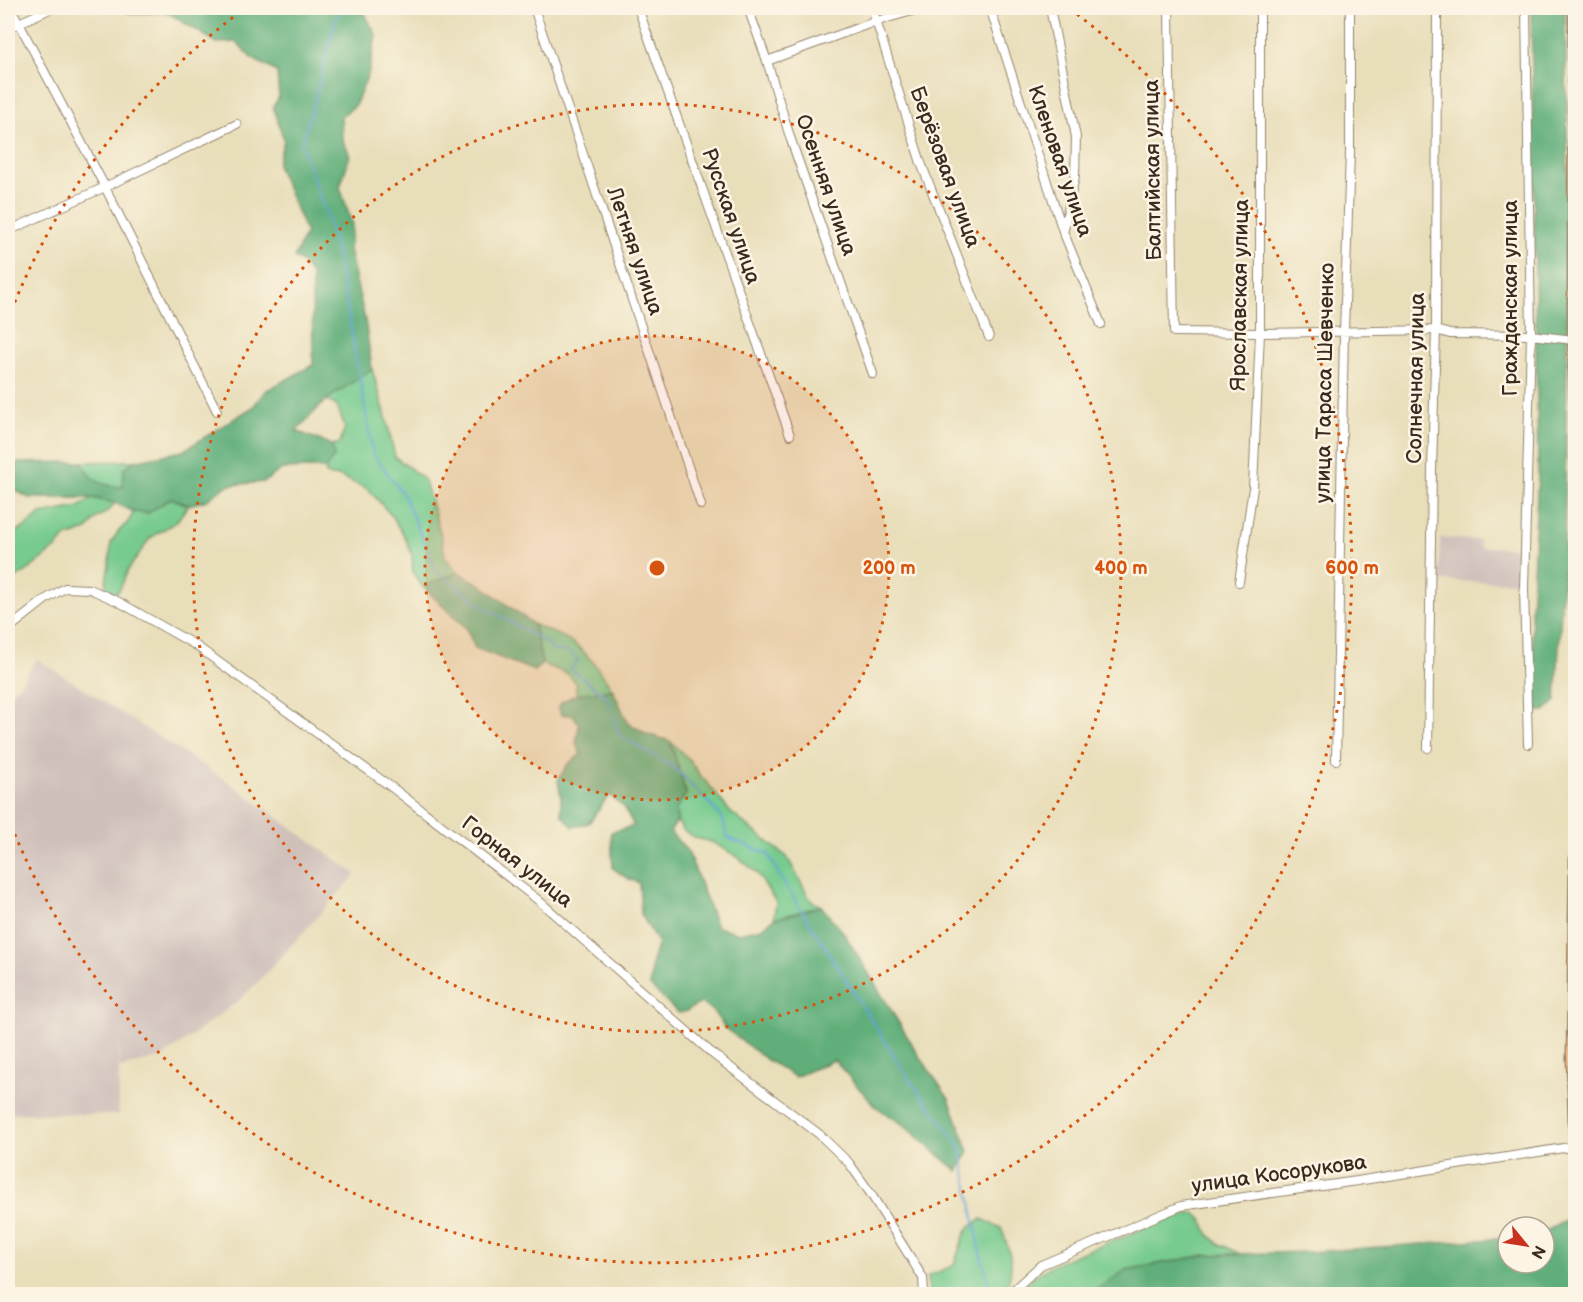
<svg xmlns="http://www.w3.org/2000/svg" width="1583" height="1302" viewBox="0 0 1583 1302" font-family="'Balsamiq Sans',sans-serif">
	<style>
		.industrial { fill: #cfc0ba }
		.green { fill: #77cb8f; stroke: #597a56; stroke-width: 1.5 }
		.forest { fill: #61af7a; stroke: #4e6c4c; stroke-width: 1.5 }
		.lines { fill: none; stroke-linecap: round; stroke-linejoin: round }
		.stream { stroke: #65a2d6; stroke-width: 2 }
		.minor-casing { stroke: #92846c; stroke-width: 10 }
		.primary-casing { stroke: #92846c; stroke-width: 15 }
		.minor { stroke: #fff; stroke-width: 8 }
		.primary { stroke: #f7be87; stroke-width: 12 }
		.ring { fill: none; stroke: #d7540e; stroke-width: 3; stroke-dasharray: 3 6 }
		.labels { text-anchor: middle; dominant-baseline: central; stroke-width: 5; stroke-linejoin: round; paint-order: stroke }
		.street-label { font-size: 21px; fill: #3b2a1e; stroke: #fcf5e5 }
		.centre { fill: #d7540e; stroke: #fcf5e5; stroke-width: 3 }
		.ring-label { font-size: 18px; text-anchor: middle; font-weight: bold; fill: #d7540e; stroke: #fcf5e5; stroke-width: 5; stroke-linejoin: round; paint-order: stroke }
	</style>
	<rect width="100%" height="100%" fill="#fcf5e5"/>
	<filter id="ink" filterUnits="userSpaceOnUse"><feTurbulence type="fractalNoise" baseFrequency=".0167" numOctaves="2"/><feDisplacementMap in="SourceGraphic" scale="12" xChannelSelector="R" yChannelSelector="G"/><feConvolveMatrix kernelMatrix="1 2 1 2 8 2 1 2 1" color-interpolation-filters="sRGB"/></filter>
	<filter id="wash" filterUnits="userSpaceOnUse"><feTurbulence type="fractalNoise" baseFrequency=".008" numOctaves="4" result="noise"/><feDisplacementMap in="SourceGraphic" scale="24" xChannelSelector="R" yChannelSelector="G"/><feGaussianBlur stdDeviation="1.35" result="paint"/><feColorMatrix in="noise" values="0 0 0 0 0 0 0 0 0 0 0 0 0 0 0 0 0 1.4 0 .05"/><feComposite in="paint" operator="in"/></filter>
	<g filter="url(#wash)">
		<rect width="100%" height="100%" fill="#e9deba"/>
		<path class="industrial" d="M1440 538 1479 540 1480 547 1518 548V582L1439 581Z
			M37 659 227 781 356 874 258 982 237 1002 163 1057 120 1068 119 1030V1115L8 1113V695L21 683Z"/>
		<path class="green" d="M372 369 385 413 395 457 424 479 441 535 445 557 458 572 423 587 413 573 412 556 405 537 391 515 368 489 339 476H331L326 474 325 469 333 456 332 445 340 443 345 427 337 406 326 400Z
			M134 461 124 469 123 487C102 486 90 483 82 462Z
			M92 498 115 503 107 512 96 518 87 530 66 537 56 548 27 571 8 583V537L10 533 22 529 41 514 79 507Z
			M171 498 188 505 177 521 150 538 128 570 119 591 113 593 105 588 110 559 111 543 118 532 128 522 134 512 148 513Z
			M534 625C544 629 555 633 565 638 586 650 600 670 613 690L576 695V683L568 674 542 664Z
			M670 741 690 761 699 774 709 785 730 812 787 857 811 901 821 906 774 919 776 902 757 873 738 857 714 843 693 837 683 830 677 821 676 809 686 793Z
			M1195 1213C1204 1219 1204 1225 1208 1233 1215 1244 1230 1248 1241 1254L1206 1255 1126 1270 1090 1294H1018C1034 1266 1092 1249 1121 1238 1148 1227 1166 1217 1195 1213Z
			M982 1219 1001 1228C1011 1253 1016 1268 1004 1293L1003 1294H929L928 1276 953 1266C959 1254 961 1238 969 1228 972 1224 979 1222 982 1219Z"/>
		<path class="forest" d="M115 8H362L376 35 369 72 355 106 341 116 342 139 350 155 340 187 352 224 349 250 365 320 372 369 326 400 296 431 332 445 334 456 325 469 313 468 282 469 264 482 228 485 207 500 188 505 171 498 148 513 134 512 115 503 92 498H29L8 486V463L82 462C90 482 102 486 123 487L124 469 134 461 183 451 253 407 265 391 313 365 312 276 301 261 294 258 306 232 277 165 284 140 273 107 279 97 277 72 251 58 237 42 217 43 167 12 133 14Z
			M1531 8H1565L1569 239 1564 554 1556 701 1545 711H1537L1531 615 1538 473Z
			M458 572 481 585 534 625 542 664 534 671 475 648 466 628 423 587Z
			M613 690 628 723 647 734 670 741 686 794 676 809 677 821 670 832 688 852 717 927 739 933 762 928 774 919 821 906 843 932 918 1054 949 1099 969 1151 958 1171 902 1124 875 1106 834 1060 795 1077 767 1060 725 1028 713 1011 701 1003 684 1012 678 1013 650 986 652 962 658 943 641 914 639 883 627 878 613 868 611 832 634 826 623 806 609 795 589 823 573 827 561 814V797L558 780 568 764 581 754 576 744 579 724 573 715H561L558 706C572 691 594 692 613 690Z
			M1571 1218 1575 1294H1090L1126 1270 1206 1255 1308 1252 1508 1238V1263H1544V1232Z"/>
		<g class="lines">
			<path class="stream" d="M339 8 315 100 301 144 329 222 344 289 373 454 403 494 437 572 484 607 545 642 554 651H567L578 660 571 669 607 697 610 707
				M613 715 618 734 677 770 722 817 728 838 768 854 781 878 909 1079 960 1146 983 1264 989 1284 984 1294"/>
		</g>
	</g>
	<g filter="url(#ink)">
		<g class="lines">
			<g class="minor-casing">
				<path id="minor" d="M11 8 105 187 217 411
					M534 8 701 505
					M638 8 790 435
					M748 8 767 61 790 137 873 374
					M872 8 921 163 989 337
					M990 8 1063 231 1101 324
					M1050 8 1076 137 1075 176 1064 229
					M1169 8 1174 332 1260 333 1436 330 1450 334 1531 335 1574 340
					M1526 8 1531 335 1524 588 1528 744
					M8 28 52 8
					M767 61 877 21 923 8
					M8 231 105 187 237 124
					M1239 582 1253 488 1260 333V8
					M8 629 46 599 65 588 90 589 119 602 195 645 394 789 538 900 714 1055 819 1134 849 1163 871 1194 923 1278 924 1294
					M1428 748 1432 470 1436 330 1437 8
					M1336 760 1344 332 1350 152V8
					M1009 1294 1041 1265 1181 1206 1357 1181 1576 1146"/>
			</g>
			<g class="primary-casing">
				<path id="primary" d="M1575 8 1574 340 1576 400
					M1576 859 1573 1058 1576 1152"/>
			</g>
			<use href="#minor" class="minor"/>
			<use href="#primary" class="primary"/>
		</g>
	</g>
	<circle cx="657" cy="568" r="232" fill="#d7540e" fill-opacity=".12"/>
	<g class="ring">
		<circle cx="657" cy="568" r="232"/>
		<circle cx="657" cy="568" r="464"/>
		<path d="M8 319A695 695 0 0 1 244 9M1070 9A695 695 0 1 1 8 817"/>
	</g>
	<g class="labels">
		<g class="street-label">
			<text transform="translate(1060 161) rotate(71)">Кленовая улица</text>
			<text transform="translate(945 167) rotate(70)">Берёзовая улица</text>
			<text transform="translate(1153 170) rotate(-91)">Балтийская улица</text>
			<text transform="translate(826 185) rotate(71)">Осенняя улица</text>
			<text transform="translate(731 216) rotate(71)">Русская улица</text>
			<text transform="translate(635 251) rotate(71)">Летняя улица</text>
			<text transform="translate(1240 295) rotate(-89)">Ярославская улица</text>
			<text transform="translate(1510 298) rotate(-90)">Гражданская улица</text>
			<text transform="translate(1416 378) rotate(-89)">Солнечная улица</text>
			<text transform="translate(1325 383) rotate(-89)">улица Тараса Шевченко</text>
			<text transform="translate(517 862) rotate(38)">Горная улица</text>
			<text transform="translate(1279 1174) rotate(-8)">улица Косорукова</text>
		</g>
	</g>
	<circle cx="657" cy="568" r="9" class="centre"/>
	<g class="ring-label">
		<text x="889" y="574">200 m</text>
		<text x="1121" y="574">400 m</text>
		<text x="1352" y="574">600 m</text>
	</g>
	<rect width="1583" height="1302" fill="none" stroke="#fcf5e5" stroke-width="30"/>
	<g transform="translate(1526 1245) rotate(120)"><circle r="28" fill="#fcf5e5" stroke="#afa495" stroke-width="1.5"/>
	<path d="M0-4.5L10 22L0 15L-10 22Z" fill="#c8321e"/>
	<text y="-9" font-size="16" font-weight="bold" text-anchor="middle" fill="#3b2a1e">N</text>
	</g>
</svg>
